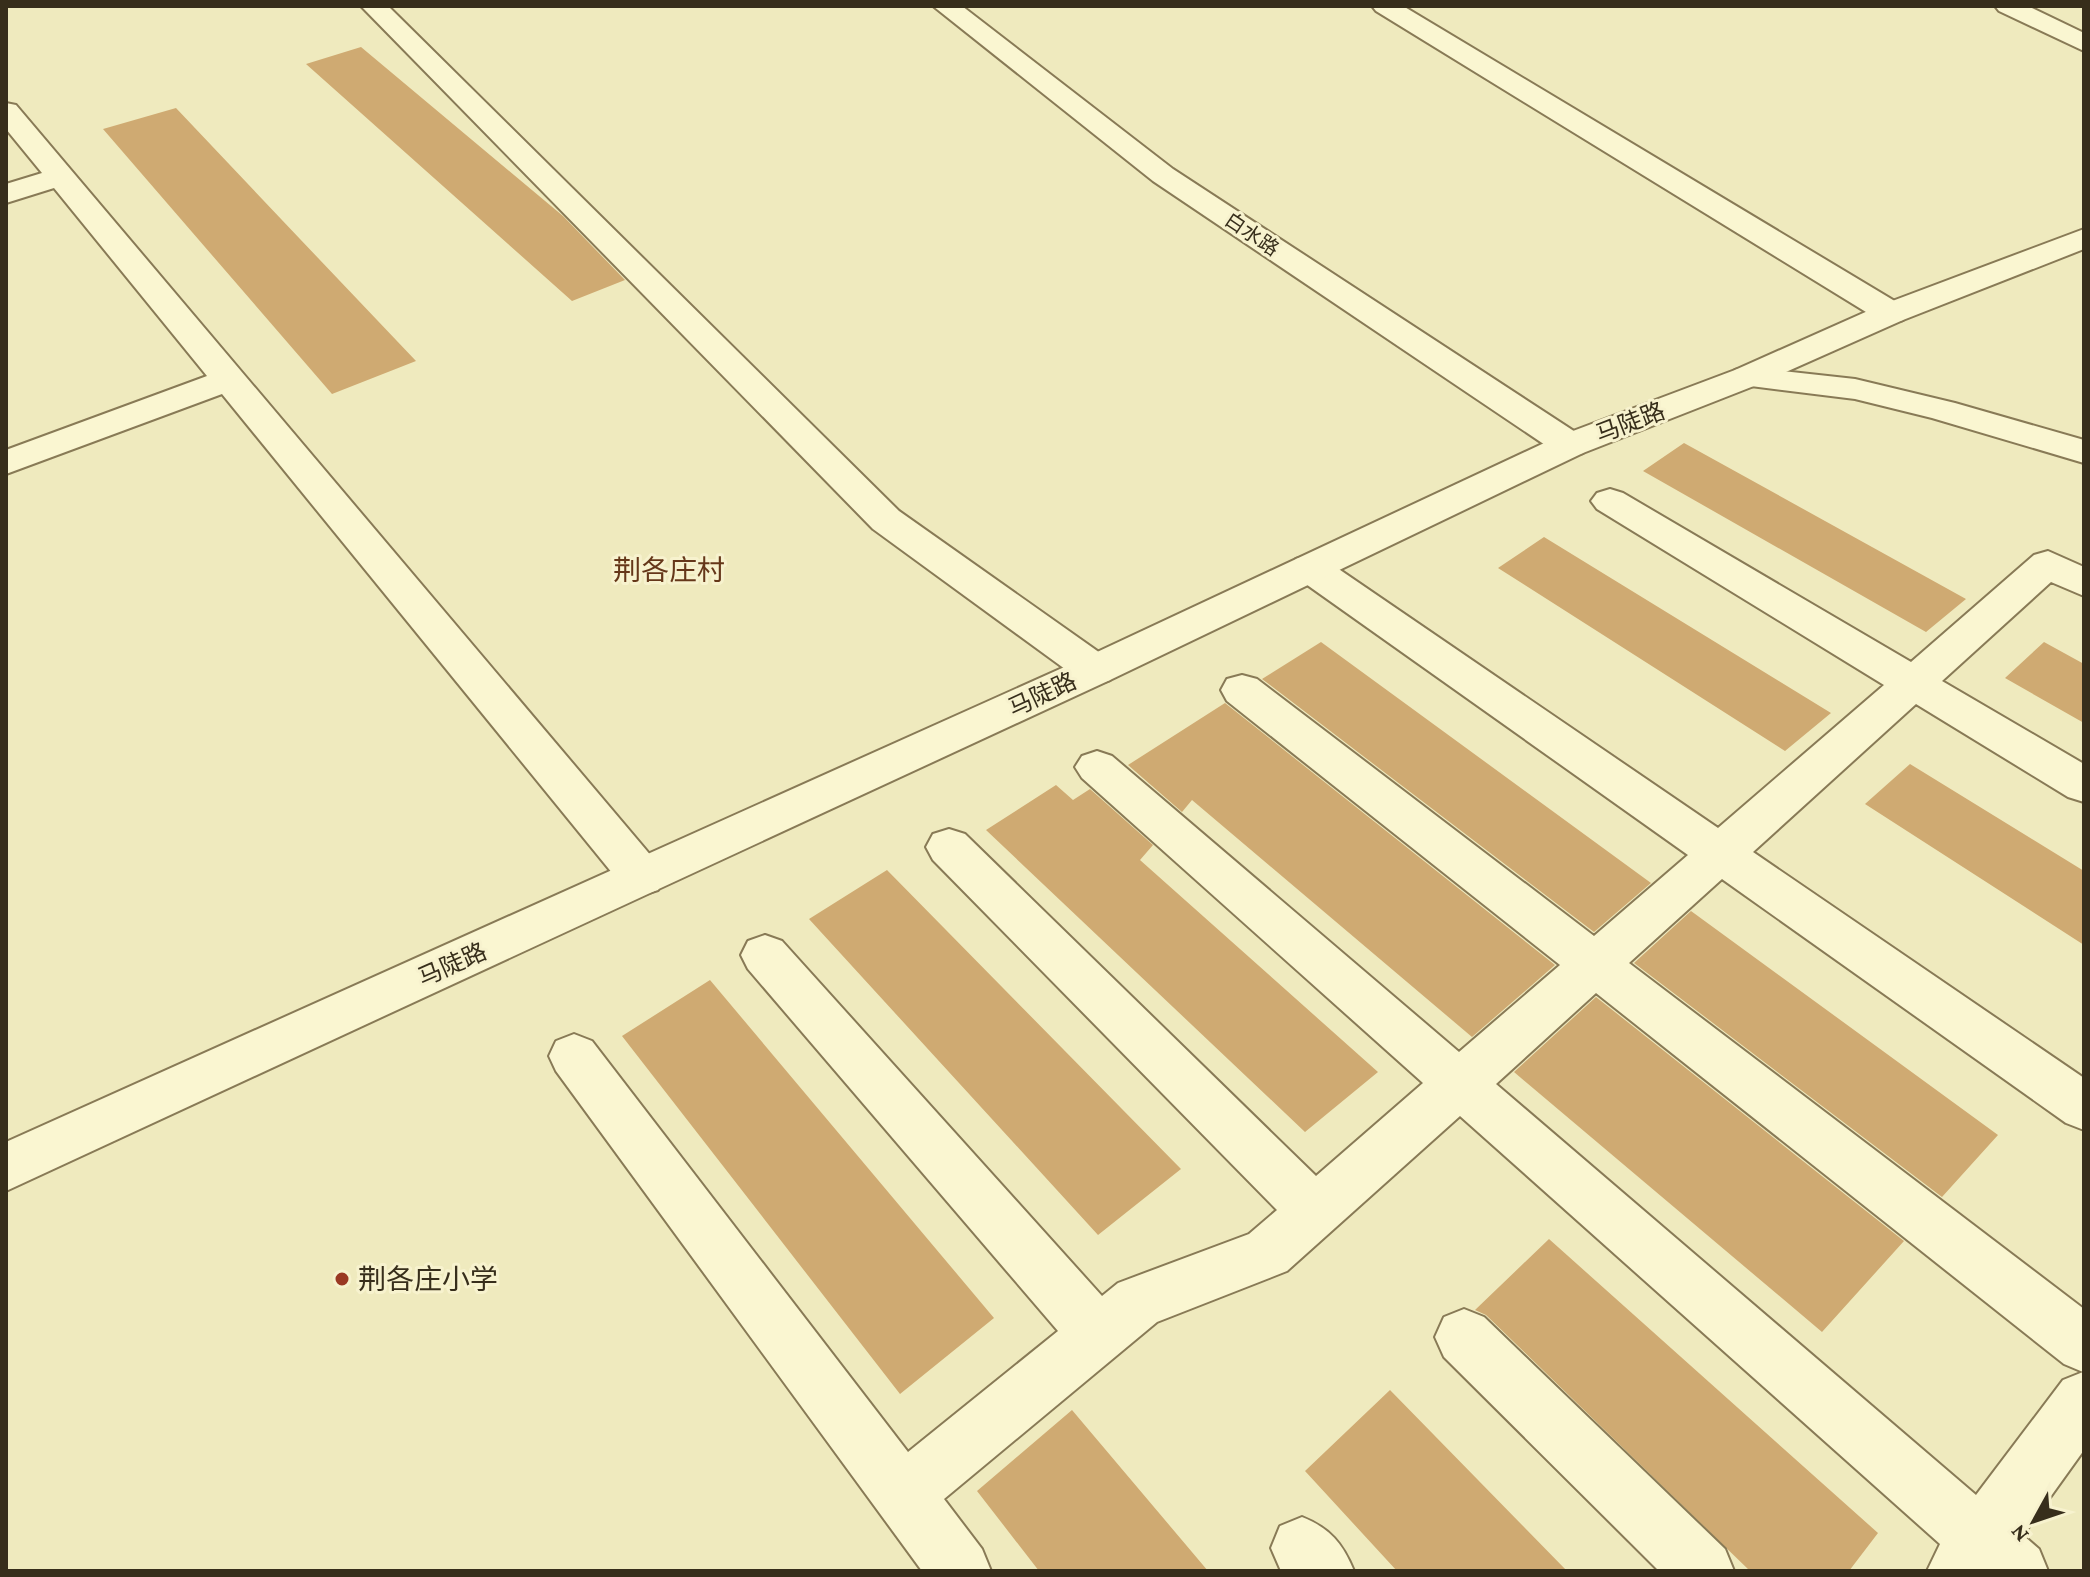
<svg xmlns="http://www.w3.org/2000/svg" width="2090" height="1577" viewBox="0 0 2090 1577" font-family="'Crimson Pro','Noto Sans SC',serif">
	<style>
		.building { fill: #cfaa72 }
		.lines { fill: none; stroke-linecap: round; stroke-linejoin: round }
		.minor-casing { stroke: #887a56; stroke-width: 4 }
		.tertiary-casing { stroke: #887a56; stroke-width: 4 }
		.minor { fill: #faf6d1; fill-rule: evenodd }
		.tertiary { fill: #faf6d1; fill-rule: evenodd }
		.poi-dot { fill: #9a3923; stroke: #f7f2ce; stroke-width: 3 }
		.labels { text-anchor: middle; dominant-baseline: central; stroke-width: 6; stroke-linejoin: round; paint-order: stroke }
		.far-street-label { font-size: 20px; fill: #372e1b; stroke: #f7f2ce }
		.street-label { font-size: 24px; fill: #372e1b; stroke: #f7f2ce }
		.quarter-label { font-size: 28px; fill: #653719; stroke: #f7f2ce }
		.near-poi-label { font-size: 28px; fill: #372e1b; stroke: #f7f2ce; text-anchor: start }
	</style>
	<rect width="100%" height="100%" fill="#efeabe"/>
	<path class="building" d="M361 47 563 216 625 280 572 301 306 64Z
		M176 108 300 239 416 361 332 394 103 129Z
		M1684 443 1966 599 1926 632 1643 471Z
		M1544 537 1831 713 1785 751 1498 568Z
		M1321 642 1651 883 1594 932 1262 679Z
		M2044 642 2084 664V723L2005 678Z
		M1225 703 1555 965 1472 1037 1192 800 1182 812 1128 765Z
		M1910 764 2084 871V945L1865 804Z
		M1056 785 1073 800 1090 789 1153 845 1140 860 1378 1072 1305 1132 986 830Z
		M887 870 1181 1169 1098 1235 809 919Z
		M1691 911 1998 1135 1942 1197 1634 963Z
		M710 980 994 1318 900 1394 622 1036Z
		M1596 997 1904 1241 1822 1332 1514 1072Z
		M1549 1239 1878 1533 1849 1571H1750L1486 1315 1475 1310Z
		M1390 1390 1567 1571H1397L1305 1471Z
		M1072 1410 1208 1571H1039L977 1491Z"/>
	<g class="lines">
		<g class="minor-casing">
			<path id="minor" d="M361 6H388L899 511 1110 660 1116 670 1110 680 1095 685 1080 680 873 529Z
				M933 6H962L1173 169 1583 437 1588 445 1583 453 1570 456 1557 453 1153 181Z
				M1372 6H1403L1903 306 1907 313 1903 320 1891 323 1879 320 1376 11Z
				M1995 6H2028L2084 33V51L1999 11Z
				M6 103 16 105 658 864 665 877 658 890 642 895 626 890 222 394 6 474V450L207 376 54 188 6 203V184L42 173 6 129Z
				M1747 367 1855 379 1955 403 2084 440V463L1932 418 1855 399 1735 384 1730 377 1735 370Z
				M1610 489 1623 493 1911 662 2034 555 2048 551 2084 567V596L2051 582 1942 681 2084 764V802L2068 797 1916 704 1753 852 2084 1078V1130L2066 1123 1722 879 1629 963 2084 1309V1450L2023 1535 2039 1549 2048 1571H1927L1940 1544 1460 1116 1287 1271 1157 1322 944 1499 982 1549 991 1571H922L556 1071 549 1056 556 1041 574 1034 592 1041 908 1452 1058 1331 748 969 741 955 748 941 765 935 782 941 1102 1296 1118 1283 1249 1234 1277 1210 933 860 926 847 933 834 949 829 965 834 1316 1176 1423 1083 1082 778 1075 767 1082 756 1097 751 1112 756 1459 1052 1560 965 1227 701 1221 690 1227 679 1242 675 1257 679 1594 936 1688 855 1296 577 1291 568 1296 559 1310 555 1324 559 1718 828 1884 685 1597 509 1591 501 1597 493ZM1596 993 2064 1364 2083 1372 2063 1380 1976 1495 1496 1084Z
				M1464 1309 1484 1317 1725 1549 1734 1571H1659L1444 1357 1435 1337 1444 1317Z
				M1302 1517C1330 1528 1343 1544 1354 1571H1281L1271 1548 1280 1526Z"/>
		</g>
		<g class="tertiary-casing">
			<path id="tertiary" d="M2084 229V249L1903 320 1759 384 1583 453 1110 680 6 1191V1142L1080 660 1557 437 1735 370 1879 306Z"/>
		</g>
		<use href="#minor" class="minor"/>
		<use href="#tertiary" class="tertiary"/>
	</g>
	<circle class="poi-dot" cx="342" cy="1279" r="8"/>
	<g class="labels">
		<g class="far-street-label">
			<text transform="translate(1252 234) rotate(34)">白水路</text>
		</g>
		<g class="street-label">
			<text transform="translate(1630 422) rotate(-21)">马陡路</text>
			<text transform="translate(1042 694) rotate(-25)">马陡路</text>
			<text transform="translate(452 964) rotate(-24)">马陡路</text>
		</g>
		<g class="quarter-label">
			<text x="669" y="570">荆各庄村</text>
		</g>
		<g class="near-poi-label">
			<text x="358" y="1279">荆各庄小学</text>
		</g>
	</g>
	<rect width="2090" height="1577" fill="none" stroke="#372e1b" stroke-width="16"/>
	<g transform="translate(2034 1521) rotate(230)" stroke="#f7f2ce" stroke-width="6" paint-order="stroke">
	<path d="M0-6L14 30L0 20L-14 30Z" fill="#372e1b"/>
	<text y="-12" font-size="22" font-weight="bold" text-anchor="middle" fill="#372e1b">N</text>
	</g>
</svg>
